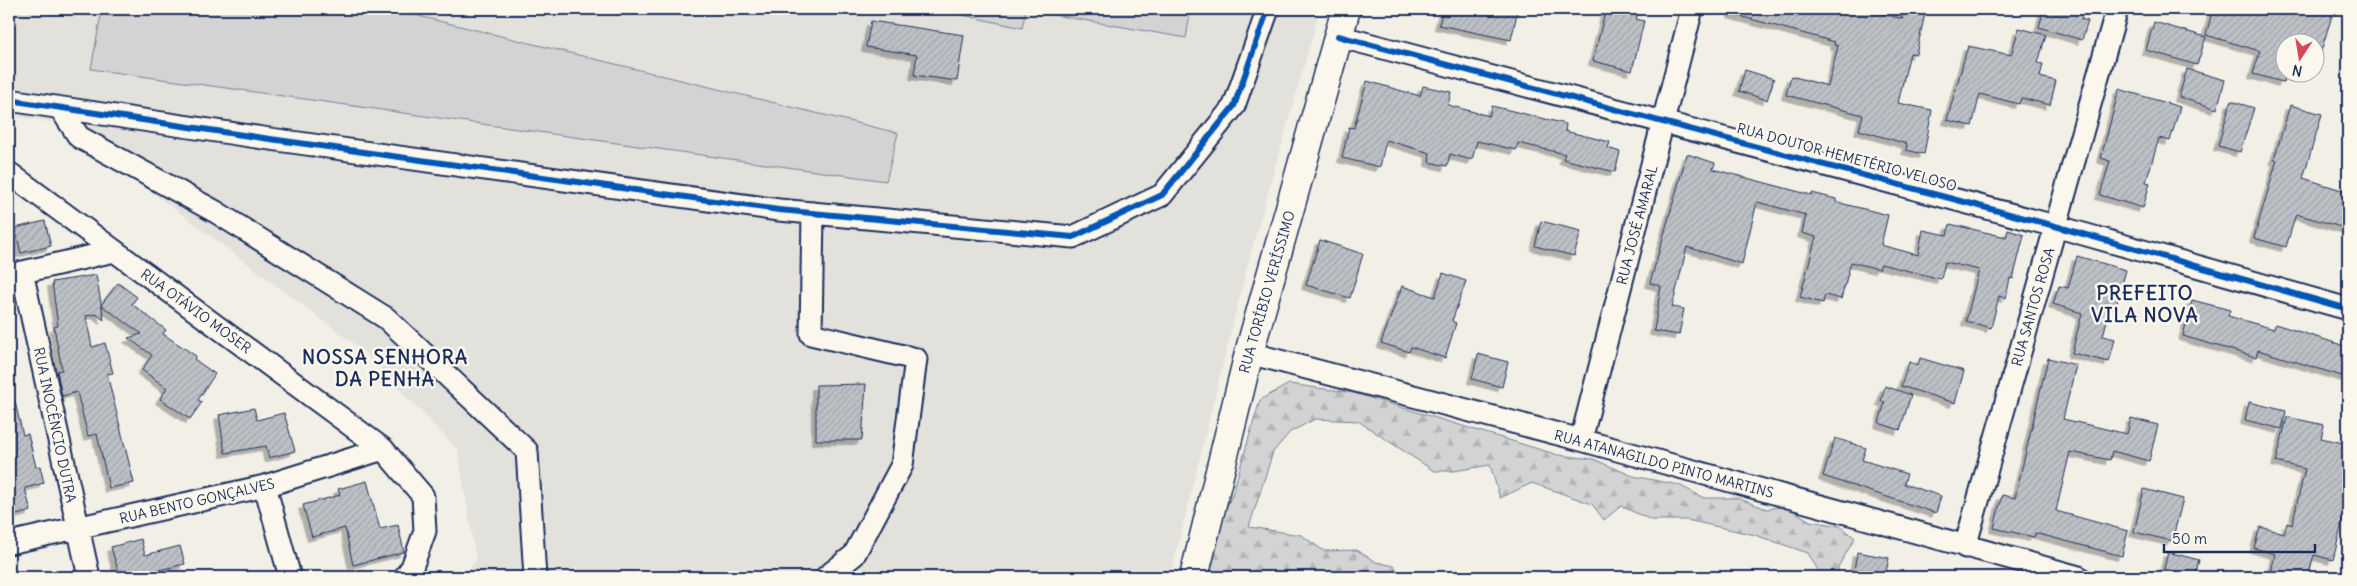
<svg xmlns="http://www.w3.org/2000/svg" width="2357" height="586" viewBox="0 0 2357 586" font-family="Delius,sans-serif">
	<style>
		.built { fill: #e2e1dc }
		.forest { fill: url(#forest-firs); stroke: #768198 }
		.pitch { fill: #d2d3d2; stroke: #768198 }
		.building { fill: url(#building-hatch); stroke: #1b2f5e; filter: url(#shadow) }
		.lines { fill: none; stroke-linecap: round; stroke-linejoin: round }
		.street-casing { stroke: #1b2f5e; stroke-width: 25 }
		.secondary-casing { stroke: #1b2f5e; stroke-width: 31 }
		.street { stroke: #fbf7ec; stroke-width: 21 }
		.secondary { stroke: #fbf7ec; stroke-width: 28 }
		.cycleway-casing { stroke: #fbf7ec; stroke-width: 9 }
		.cycleway { stroke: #0057b8; stroke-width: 6 }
		.labels { text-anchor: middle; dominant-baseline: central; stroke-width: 5; stroke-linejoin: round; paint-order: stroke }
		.street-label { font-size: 14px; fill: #1b2f5e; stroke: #fbf7ec }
		.district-label { font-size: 19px; font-weight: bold; letter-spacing: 1px; fill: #1b2f5e; stroke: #fbf7ec }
	</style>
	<defs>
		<pattern id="forest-firs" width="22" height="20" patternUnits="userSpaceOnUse" patternTransform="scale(1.25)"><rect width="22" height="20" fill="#d2d3d2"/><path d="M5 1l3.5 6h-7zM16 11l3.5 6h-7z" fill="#b4b5b7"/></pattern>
		<pattern id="building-hatch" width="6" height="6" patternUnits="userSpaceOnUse" patternTransform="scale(1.25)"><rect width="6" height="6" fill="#bdc0c4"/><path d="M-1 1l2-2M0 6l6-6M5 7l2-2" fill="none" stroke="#a2a5ab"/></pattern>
		<filter id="shadow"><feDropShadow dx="-4.5" dy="4.5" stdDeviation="0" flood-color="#0004"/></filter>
	</defs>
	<rect width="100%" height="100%" fill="#f2efe6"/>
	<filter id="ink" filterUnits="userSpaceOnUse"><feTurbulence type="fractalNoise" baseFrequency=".02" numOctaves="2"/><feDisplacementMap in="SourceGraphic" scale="10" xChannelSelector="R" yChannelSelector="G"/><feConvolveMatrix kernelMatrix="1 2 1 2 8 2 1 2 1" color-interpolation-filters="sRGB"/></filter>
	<g filter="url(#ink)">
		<path class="built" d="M9 9H1320L1248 263 1170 577H463L476 560 458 450 361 349 60 123 9 116Z"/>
		<path class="forest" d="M1289 384 1354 393 1558 455 1593 459 1633 476 1679 485 1704 498H1737L1767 509 1786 506 1810 521 1840 526 1855 538 1838 567 1839 577H1818L1819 572 1808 553 1755 535 1687 520H1651L1621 506 1604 520 1592 504 1532 483 1500 498 1490 465 1454 471H1434L1358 421 1315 419 1290 432 1273 452 1249 527 1301 535 1324 551 1357 550 1376 562 1394 566 1404 577H1203L1211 542 1232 495 1260 400Z"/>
		<path class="pitch" d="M102 9H390L898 133 886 181 91 69Z
			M935 9H1191L1186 38 1026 10 1022 28Z"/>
		<path class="building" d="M1443 9H1518L1511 40 1439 25Z
			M1606 9H1639L1636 19 1644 21 1632 71 1593 61Z
			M1733 9H1863L1903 19 1897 9H1926L1916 54 1910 53 1898 103 1932 110 1924 154 1906 150 1907 144 1859 130 1863 115 1786 95 1791 76 1828 86 1838 46 1834 45 1835 42 1732 14Z
			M2044 9H2084L2081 19 2088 21 2082 40 2039 27Z
			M2213 9H2334L2318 61 2314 60V42H2284L2286 72 2283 82 2253 74 2260 51 2206 35Z
			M871 21 964 35 957 81 914 75 917 55 866 47Z
			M2154 22 2206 37 2197 65 2146 50Z
			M2019 28 2046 35 2038 63 2043 64 2040 77 2056 81 2050 105 2021 98 2019 104 1980 94 1972 126 1947 120 1968 46 2011 55Z
			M2187 69 2225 80 2217 109 2179 97Z
			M1745 70 1774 79 1767 100 1739 91Z
			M1367 81 1420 96 1423 86 1451 92 1448 105 1489 116 1492 106 1566 124 1565 131 1610 142 1608 148 1620 152 1615 172 1563 159 1565 154 1518 143 1516 150 1477 141 1472 160 1450 154 1447 166 1429 162 1430 153 1386 140 1380 167 1342 158 1349 127 1354 128Z
			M2119 89 2180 107 2170 141 2159 138 2146 182 2150 183 2143 208 2100 195 2110 161 2101 158Z
			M2231 101 2254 108 2240 152 2218 146Z
			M2290 105 2322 114 2303 178 2348 192V229L2296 214 2286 247 2254 238 2277 160H2274Z
			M1687 154 1715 163 1713 169 1811 195 1812 193 1836 199V202L1888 215 1881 245 1918 255 1923 230 1947 235 1950 224 2006 237 2008 230 2024 235 2013 279 2010 278 2006 298 1999 296 1991 328 1966 321 1979 270 1945 262 1941 279 1881 264 1879 269 1851 262 1841 299 1825 295 1823 303 1800 297 1816 237 1802 233 1806 215 1757 202 1742 264 1687 247 1672 307 1684 309 1679 335 1654 331 1661 286 1650 283Z
			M45 221 51 246 21 253 15 228Z
			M1541 221 1581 231 1574 256 1535 246Z
			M1320 240 1363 254 1350 298 1306 285Z
			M2077 256 2126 270 2116 306 2111 304 2103 336 2115 339 2109 362 2072 353 2082 313 2053 304 2059 286 2068 288Z
			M1443 273 1466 281 1452 321 1456 323 1445 358 1411 347 1409 352 1381 343 1402 286 1435 297Z
			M96 275 104 320 96 314 86 316 92 347 105 343 113 373 107 374 134 483 109 488 97 434 88 436 77 392 62 396 57 371 62 370 54 327 58 326 52 282Z
			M118 283 137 297 132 304 166 330 163 334 196 356 194 359 215 374 198 400 202 402 190 419 160 399 167 388 142 370 152 355 128 338 142 334 101 305Z
			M2192 300 2230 310 2228 316 2274 329 2275 324 2348 347V368L2345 377 2258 350 2256 357 2183 336Z
			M1478 354 1508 362 1502 387 1472 379Z
			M1920 358 1964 371 1955 403 1901 386 1909 362 1918 365Z
			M2048 358 2076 365 2063 419 2127 434 2131 418 2158 425 2149 461 2112 451 2110 460 2070 452 2056 511 2128 531 2122 556 2035 533 2034 537 1994 528 2002 495 2015 498Z
			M866 384 862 440H816V385Z
			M1885 386 1911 395 1900 430 1879 423 1885 402 1881 401Z
			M9 402H15L23 435 28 434 36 467 40 466 44 483 25 488 31 511 9 517Z
			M2249 402 2286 411 2282 429 2245 420Z
			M254 408 257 420 284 413 295 451 269 458 266 446 225 453 219 415Z
			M2287 417 2324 425 2321 438 2348 444V499L2333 560 2314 555 2308 577H2270L2275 554 2254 548 2260 527 2284 533 2287 523 2292 525 2305 469 2276 462Z
			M1835 438 1866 448 1862 460 1907 474 1904 484 1941 496 1936 513 1823 476Z
			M367 481 380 529 398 525 404 552 353 565 345 528 312 537 303 505 340 495 338 489Z
			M2144 489 2183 499 2172 541 2134 532Z
			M141 539 145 555 180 546 185 564 129 577H120L111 547Z
			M1857 552 1889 558 1885 577H1853Z
			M2168 552 2199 560 2195 576 2164 569Z"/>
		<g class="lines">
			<g class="street-casing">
				<path id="street" d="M1338 36 2055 226 2348 309
					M9 100 263 138 779 210 1073 237 1162 195 1234 106 1268 9
					M60 108 79 137 216 212 386 318 527 451 535 577
					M9 173 383 449 423 496 425 531 412 567 405 577
					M813 213 811 334 916 359 902 465 854 555 826 577
					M22 272 89 577
					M10 275 114 251
					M1249 353 1581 440 2079 577
					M1581 440 1692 9
					M265 486 290 577
					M9 543 265 486 383 449
					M1965 547 2117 9"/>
			</g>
			<g class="secondary-casing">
				<path id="secondary" d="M1194 577 1249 353 1346 9"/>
			</g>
			<use href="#street" class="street"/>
			<use href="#secondary" class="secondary"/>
			<g class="cycleway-casing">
				<path id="cycleway" d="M1338 36 2055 226 2348 309
					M9 100 263 138 779 210 1073 237 1162 195 1234 106 1268 9"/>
			</g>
			<use href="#cycleway" class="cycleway"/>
		</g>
	</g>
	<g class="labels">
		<g class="street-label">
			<text transform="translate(1847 157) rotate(15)">RUA DOUTOR HEMETÉRIO VELOSO</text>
			<text transform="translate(1637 225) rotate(-75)">RUA JOSÉ AMARAL</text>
			<text transform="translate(1267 292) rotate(-74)">RUA TORÍBIO VERÍSSIMO</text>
			<text transform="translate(2033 307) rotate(-74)">RUA SANTOS ROSA</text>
			<text transform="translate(196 311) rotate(36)">RUA OTÁVIO MOSER</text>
			<text transform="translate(55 425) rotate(78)">RUA INOCÊNCIO DUTRA</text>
			<text transform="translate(1664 464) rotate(15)">RUA ATANAGILDO PINTO MARTINS</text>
			<text transform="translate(197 501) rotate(-13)">RUA BENTO GONÇALVES</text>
		</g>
		<g class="district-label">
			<text x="2145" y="293">PREFEITO<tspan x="2145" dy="22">VILA NOVA</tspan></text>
			<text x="385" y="357">NOSSA SENHORA<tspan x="385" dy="22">DA PENHA</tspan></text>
		</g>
	</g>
	<rect width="2357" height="586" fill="none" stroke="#fbf7ec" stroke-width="30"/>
	<rect x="15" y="15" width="2327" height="556" fill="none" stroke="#1b2f5e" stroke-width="2" filter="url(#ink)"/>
	<g transform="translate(2300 58) rotate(192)"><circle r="24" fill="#fbf7ec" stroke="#a1a7b3"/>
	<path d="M0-4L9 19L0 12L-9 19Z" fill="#d1495b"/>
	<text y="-8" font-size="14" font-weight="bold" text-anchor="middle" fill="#1b2f5e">N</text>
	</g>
	<path d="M2164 544v8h151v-8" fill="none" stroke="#1b2f5e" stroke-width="2.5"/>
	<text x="2172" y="544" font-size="15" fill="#1b2f5e" stroke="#fbf7ec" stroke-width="4" paint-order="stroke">50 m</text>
</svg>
